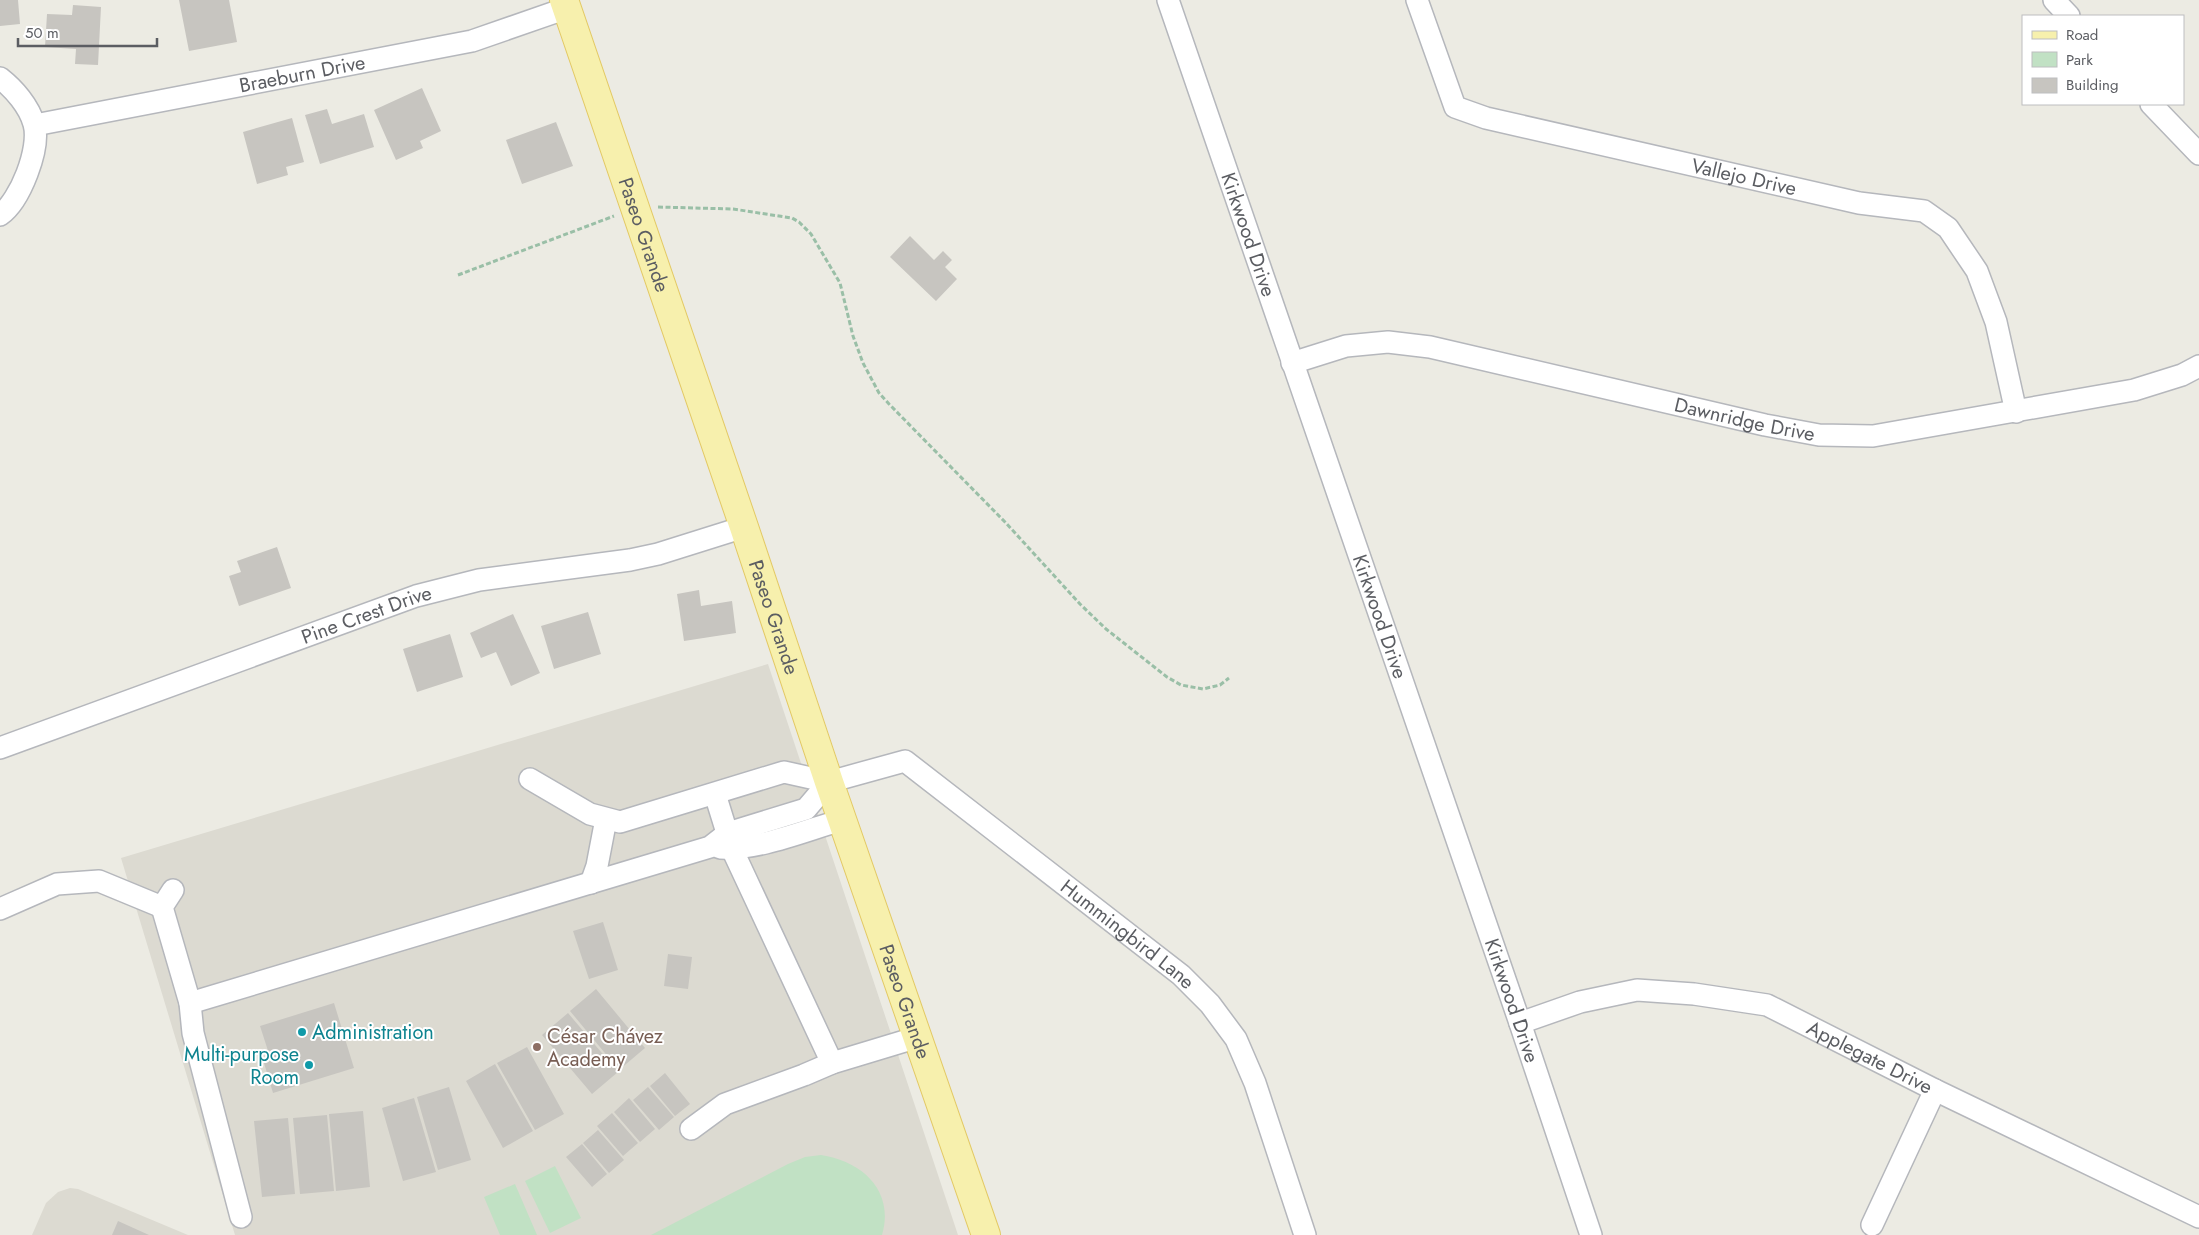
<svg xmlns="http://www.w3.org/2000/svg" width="2199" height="1235" viewBox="0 0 2199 1235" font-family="Jost,sans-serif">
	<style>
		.education { fill: #dcdad1 }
		.green { fill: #c1e1c4 }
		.building { fill: #c7c5c0 }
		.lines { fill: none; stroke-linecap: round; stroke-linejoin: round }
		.minor-casing { stroke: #b5b7bc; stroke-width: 24 }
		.major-casing { stroke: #e3c965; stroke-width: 30 }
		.path { stroke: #9abfa7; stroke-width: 3; stroke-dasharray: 5 2.5; stroke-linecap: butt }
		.minor { stroke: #fff; stroke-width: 21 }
		.major { stroke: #f7f0ad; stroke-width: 28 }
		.culture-dot { fill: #0f9aa8; stroke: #fff; stroke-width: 2 }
		.education-dot { fill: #8d6e63; stroke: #fff; stroke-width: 2 }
		.labels { text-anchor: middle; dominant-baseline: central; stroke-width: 4; stroke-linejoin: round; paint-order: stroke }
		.street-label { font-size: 20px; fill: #5b5d62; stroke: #fff }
		.culture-label { font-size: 20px; fill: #0d838f; stroke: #fff; text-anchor: start }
		.education-label { font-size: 20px; fill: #785e54; stroke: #fff; text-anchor: start }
	</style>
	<rect width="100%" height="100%" fill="#ecebe3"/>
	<path class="education" d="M768 664 958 1235H235L121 858Z
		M70 1188 78 1189 188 1235H32L46 1203 58 1192Z"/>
	<path class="green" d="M821 1155C862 1161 895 1191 882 1235H651L788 1164 805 1157Z
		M555 1166 581 1218 550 1233 525 1181Z
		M515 1184 537 1235H500L484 1197Z"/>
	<path class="building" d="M0 0H18L20 24 0 26Z
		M179 0H229L237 42 189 51Z
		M73 5 101 7 98 65 75 64 76 49 45 47 47 14 72 15Z
		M422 88 441 131 420 141 423 148 396 160 374 110Z
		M327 109 332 124 364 114 374 147 320 164 305 115Z
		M292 118 304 162 286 167 288 175 257 184 243 132Z
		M556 122 573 166 522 184 506 140Z
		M910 236 934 260 943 251 952 260 945 267 957 279 936 301 890 257Z
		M277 547 291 588 239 606 229 576 241 572 237 561Z
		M699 590 701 606 732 601 736 633 684 641 677 594Z
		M588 612 601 654 554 669 541 626Z
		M513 614 540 673 511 686 496 652 481 658 470 633Z
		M450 634 463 677 417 692 403 649Z
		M603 922 618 970 589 979 573 931Z
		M668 954 692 957 688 989 664 986Z
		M596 989 645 1048 619 1070 570 1011Z
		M334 1003 354 1068 273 1093 264 1063 271 1060 260 1026Z
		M568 1013 618 1072 592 1094 542 1035Z
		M527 1047 564 1114 535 1130 497 1063Z
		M495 1064 533 1131 503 1148 466 1081Z
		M665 1073 690 1104 675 1116 650 1086Z
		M449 1087 471 1160 438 1170 417 1097Z
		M648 1087 674 1117 659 1130 633 1100Z
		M414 1098 436 1172 403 1181 382 1108Z
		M629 1098 655 1129 640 1142 614 1112Z
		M363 1111 370 1187 336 1191 329 1114Z
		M612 1113 638 1143 623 1156 597 1126Z
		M327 1115 334 1191 300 1194 293 1118Z
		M288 1118 295 1194 262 1197 254 1121Z
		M598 1130 624 1160 609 1173 583 1143Z
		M582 1144 607 1174 592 1187 566 1157Z
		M118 1221 149 1235H112Z"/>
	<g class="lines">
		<g class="minor-casing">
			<g id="minor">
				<path id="s1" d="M1168 0 1520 1023 1591 1235"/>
				<path id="s2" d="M1417 0 1455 107 1486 118 1859 203 1924 211 1948 228 1977 271 1996 322 2016 412"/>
				<path d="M2054 0 2069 16"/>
				<path d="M0 78C14 89 29 106 34 124 41 148 20 201 0 215"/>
				<path d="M2151 104 2199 154"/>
				<path id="s3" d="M35 125 472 41 567 8"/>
				<path id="s4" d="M1292 363 1346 346 1388 342 1430 347 1765 425 1819 435 1873 436 2134 390 2182 375 2199 366"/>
				<path id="s5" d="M0 748 416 596 479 580 630 560 658 554 744 527"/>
				<path id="s6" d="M530 779 590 814 620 822 784 772 829 782 905 761 1181 975 1210 1004 1236 1039 1255 1083 1305 1235"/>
				<path d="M715 794 732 849 832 1063"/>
				<path d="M720 848C760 850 803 831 842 820"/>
				<path d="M591 883 597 866 606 819"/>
				<path d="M173 890 162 907 190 1003 193 1033 241 1217"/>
				<path d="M0 909 57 884 99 881 162 907"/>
				<path d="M190 1003 710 847 728 833 806 809 829 782"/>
				<path id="s7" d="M1520 1023 1580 1002 1637 990 1694 994 1767 1005 1935 1090 2199 1217"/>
				<path d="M691 1129 725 1104 804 1075 832 1063 918 1037"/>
				<path d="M1872 1225 1935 1090"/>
			</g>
		</g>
		<g class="major-casing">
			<g id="major">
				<path id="s8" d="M564 0 744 527 829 782 986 1235"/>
			</g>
		</g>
		<path class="path" d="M658 207 733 209 792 218 799 222 811 234 840 283 853 336 863 363 879 393 889 404 1005 522 1080 604 1106 629 1167 677 1181 685 1203 689 1220 685 1229 678
			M458 275 614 216"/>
		<use href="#minor" class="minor"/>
		<use href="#major" class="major"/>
	</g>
	<g class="culture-dot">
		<circle cx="302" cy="1032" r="5"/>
		<circle cx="309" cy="1065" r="5"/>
	</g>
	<circle class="education-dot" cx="537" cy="1047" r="5"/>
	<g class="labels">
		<g class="street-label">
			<text stroke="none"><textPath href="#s3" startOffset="272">Braeburn Drive</textPath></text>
			<text stroke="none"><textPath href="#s2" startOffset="411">Vallejo Drive</textPath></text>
			<text stroke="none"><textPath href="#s8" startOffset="248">Paseo Grande</textPath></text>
			<text stroke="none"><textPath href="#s1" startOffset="248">Kirkwood Drive</textPath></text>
			<text stroke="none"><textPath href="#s4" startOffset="464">Dawnridge Drive</textPath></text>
			<text stroke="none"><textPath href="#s5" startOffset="390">Pine Crest Drive</textPath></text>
			<text stroke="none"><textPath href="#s1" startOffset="652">Kirkwood Drive</textPath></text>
			<text stroke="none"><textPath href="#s8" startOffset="652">Paseo Grande</textPath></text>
			<text stroke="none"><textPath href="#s6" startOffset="679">Hummingbird Lane</textPath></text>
			<text stroke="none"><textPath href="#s1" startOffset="1058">Kirkwood Drive</textPath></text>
			<text stroke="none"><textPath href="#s8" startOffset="1058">Paseo Grande</textPath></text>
			<text stroke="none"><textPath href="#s7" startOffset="368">Applegate Drive</textPath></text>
		</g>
		<g class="culture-label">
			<text x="312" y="1032">Administration</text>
			<text x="299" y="1054" text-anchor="end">Multi-purpose<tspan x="299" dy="23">Room</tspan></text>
		</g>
		<g class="education-label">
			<text x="547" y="1036">César Chávez<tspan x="547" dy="23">Academy</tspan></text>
		</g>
	</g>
	<rect x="2022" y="15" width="162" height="90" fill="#ffffff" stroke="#bdbec0"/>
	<rect x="2032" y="31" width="25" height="8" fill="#f7f0ad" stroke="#bdbec0"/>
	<text x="2066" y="40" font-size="15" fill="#5b5d62">Road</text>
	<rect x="2032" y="52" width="25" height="15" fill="#c1e1c4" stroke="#bdbec0"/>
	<text x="2066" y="65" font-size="15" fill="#5b5d62">Park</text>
	<rect x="2032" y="78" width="25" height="15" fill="#c7c5c0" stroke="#bdbec0"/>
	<text x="2066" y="90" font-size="15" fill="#5b5d62">Building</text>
	<path d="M18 38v8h139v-8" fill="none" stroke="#5b5d62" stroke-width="2.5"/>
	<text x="25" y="38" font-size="15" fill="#5b5d62" stroke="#ffffff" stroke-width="4" paint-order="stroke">50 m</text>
</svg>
